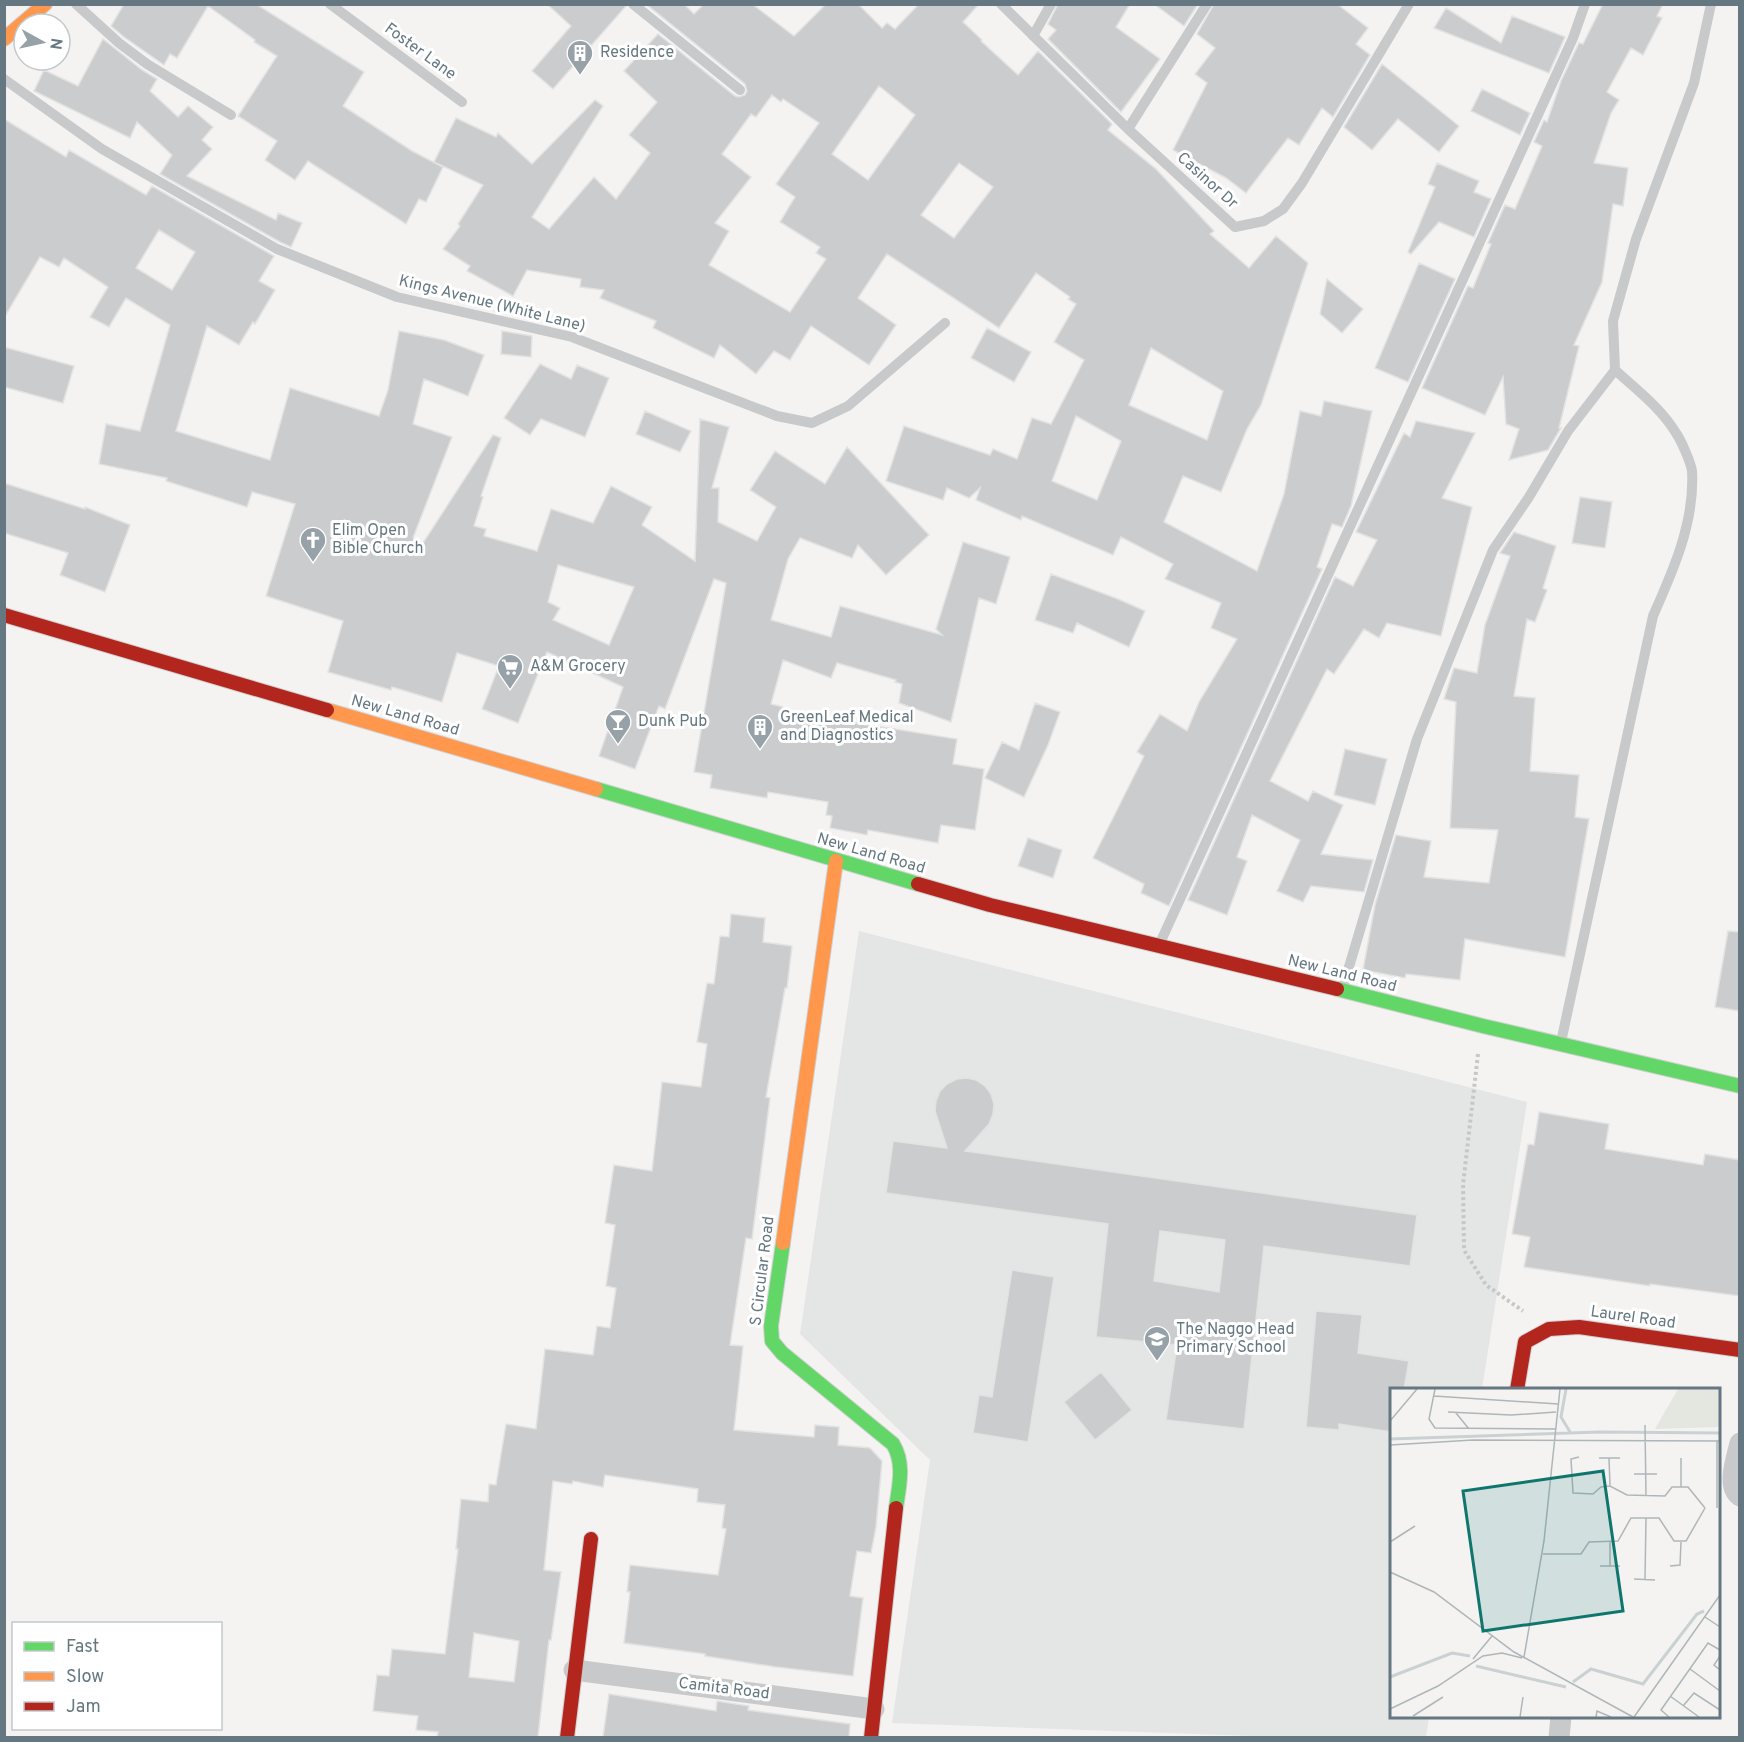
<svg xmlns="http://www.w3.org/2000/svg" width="1744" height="1742" viewBox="0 0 1744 1742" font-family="Overpass,sans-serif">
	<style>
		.built { fill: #e4e5e5 }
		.building { fill: #cbcccd; stroke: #e3e2e2; stroke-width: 1.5; fill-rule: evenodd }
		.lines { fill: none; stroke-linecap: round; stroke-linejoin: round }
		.fast-casing { stroke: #d0d1d1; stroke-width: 16 }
		.slow-casing { stroke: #d0d1d1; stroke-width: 16 }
		.jam-casing { stroke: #d0d1d1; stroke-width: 16 }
		.path { stroke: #c6c7c8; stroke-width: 4; stroke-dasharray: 3 3; stroke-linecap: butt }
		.lane { stroke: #c8c9ca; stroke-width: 10 }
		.street { stroke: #c8c9ca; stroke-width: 21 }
		.fast { stroke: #63d668; stroke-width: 14 }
		.slow { stroke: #ff974d; stroke-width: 14 }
		.jam { stroke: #b3261e; stroke-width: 14 }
		.labels { text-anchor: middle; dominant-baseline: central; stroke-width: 6; stroke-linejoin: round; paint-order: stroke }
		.street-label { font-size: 16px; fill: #657780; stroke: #fff }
		.poi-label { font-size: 16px; fill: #657780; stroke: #fff; text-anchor: start }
		.inset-river { fill: none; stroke: #c9d1d3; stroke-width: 3 }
		.inset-road { fill: none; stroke: #aeb6ba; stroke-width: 1.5 }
		.view { fill: #0f766e; fill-opacity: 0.15; stroke: #0f766e; stroke-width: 3 }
		.inset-edge { fill: none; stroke: #657780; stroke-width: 3 }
	</style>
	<rect width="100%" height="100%" fill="#f4f3f2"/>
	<path class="built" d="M859 931 1527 1102 1482 1389 1392 1390V1716L1429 1717 1426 1737H1281L892 1723 930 1460 800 1334Z"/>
	<path class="building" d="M124 4H256L364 72 343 106 412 151 443 167 426 202 419 199 406 224 308 161 295 180 265 160 277 141 238 116 277 56 254 42 255 40 208 6 177 58 170 54 164 65 124 37 111 26Z
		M547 4H626V6L553 89 532 71 571 26Z
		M646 4H684L694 14 704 4H752L794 36 826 4H858L882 28 887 23 895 29 919 4H979L963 22 982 40 981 41 1018 75 1038 51 1112 124 1108 130 1156 169 1214 231 1210 234 1249 268 1276 236 1308 263 1261 405 1247 429 1221 492 1183 476 1164 522 1257 571 1284 494 1300 411 1321 416 1324 401 1372 411 1351 506 1342 527 1332 524 1317 567 1322 569 1169 906 1141 893 1144 884 1093 858 1144 756 1137 752 1160 714 1187 731 1199 702 1237 639 1211 628 1221 603 1165 579 1173 564 1121 537 1113 555 1022 516 1021 520 976 500 980 488 969 498 947 488 943 500 886 481 904 426 990 455 993 449 1017 459 1032 418 1051 424 1084 360 1054 342 1076 304 1068 299 1070 297 1036 273 999 328 887 254 858 298 896 325 869 365 811 326 790 360 774 351 756 374 720 345 714 358 653 328 656 321 600 298 604 290 580 287 581 279 527 270 513 296 467 271 470 266 443 249 460 226 458 224 483 185 434 162 456 118 496 137 498 133 532 164 595 100 603 106 532 217 549 229 594 177 616 199 650 153 629 135 657 102 624 71 658 34 735 96 739 97 745 95 747 91 745 84ZM879 86 915 115 868 180 832 154ZM772 95 781 102 783 99 819 123 776 184 795 197 780 222 820 247 816 253 826 259 790 312 709 265 729 231 715 223 751 177 722 154 751 114 756 117ZM959 163 993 187 954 238 921 215ZM1151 348 1223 391 1207 440 1129 405ZM1076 416 1121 441 1097 500 1052 481Z
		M1058 4H1130L1116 27 1160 59 1121 112 1048 39 1056 30 1048 24Z
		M1154 4H1198L1184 26Z
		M1214 4H1337L1368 28 1356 44 1370 55 1333 117 1322 108 1299 145 1288 138 1246 193 1226 178 1173 150 1207 83 1195 74 1215 48 1197 34Z
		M1603 4H1663L1657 16 1662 18 1643 55 1631 48 1607 92 1619 100 1611 113 1594 163 1628 168 1623 206 1613 204 1602 282 1574 345 1579 346 1559 428H1561L1548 450 1509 460 1519 429 1506 424 1503 377 1485 415 1422 388 1468 286 1473 288 1491 244 1488 243 1505 205 1515 209 1542 146 1534 142 1544 120 1547 122 1561 81 1579 43 1583 44Z
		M1446 8 1501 43 1512 16 1565 37 1549 73 1434 28Z
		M103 39 142 70 157 79 150 91 178 117 188 106 213 127 202 140 212 149 187 176 276 220 278 213 302 223 291 247 280 242 160 174 172 155 137 122 130 138 34 91 44 70 78 86Z
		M1382 64 1459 126 1439 152 1398 119 1372 150 1344 127Z
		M1482 89 1530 113 1520 135 1471 111Z
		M4 119 66 157 69 150 146 195 152 186 274 256 259 281 275 290 255 324 253 322 239 345 207 326 176 431 270 460 290 388 379 416 388 390 399 331 444 340 484 355 468 396 424 379 413 424 452 437 413 538 423 543 493 435 501 438 481 496 483 497 474 526 486 529 484 536 537 551 551 509 593 523 611 486 652 507 642 525 695 561 700 419 729 427 712 488H719L718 522 757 541 776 507 750 490 775 451 825 484 847 447 929 535 886 575 858 545 852 558 800 538 788 559 771 620 831 637 840 606 942 635 936 629 963 542 1010 557 996 604 979 598 951 722 899 703 902 684 895 682 896 680 837 663 831 678 783 660 771 704 783 707V711L957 739 953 764 984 769 975 830 941 825 938 843 868 830 867 835 830 828 832 816 826 815 828 802 768 792 767 798 710 788 712 775 694 772 726 583 714 579 665 709 659 706 635 769 599 756 623 687 547 652 518 723 482 709 499 666 457 653 442 702 392 687 391 690 328 672 343 621 266 596 295 504 252 492 247 507 166 481 167 478 99 464 106 424 140 431 170 325 126 298 109 327 90 317 108 287 64 258 59 267 40 257 4 318ZM159 230 195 252 172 290 136 268ZM558 565 634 587 609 645 553 620 560 608 548 602Z
		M1437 163 1479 181 1474 192 1491 199 1474 237 1439 222 1411 254 1408 252 1435 187 1428 184Z
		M1419 263 1455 279 1408 382 1375 368Z
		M1327 279 1363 309 1342 333 1320 314Z
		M987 328 1031 352 1014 382 971 358Z
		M502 331 532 336 531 357 501 354Z
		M4 347 74 366 63 403 4 387Z
		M540 364 571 379 577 365 609 378 585 437 541 419 530 435 504 418Z
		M645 411 691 431 680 452 636 434Z
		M1416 421 1475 433 1442 498 1472 507 1441 636 1387 623 1379 638 1364 629 1334 674 1327 669 1270 781 1308 801 1313 791 1343 805 1321 854 1373 860 1364 892 1311 886 1303 902 1277 891 1300 840 1252 815 1237 857 1247 861 1227 915 1188 900 1335 577 1353 586 1377 540 1356 532 1404 433 1410 437Z
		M4 483 85 509V507L130 525 105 592 60 575 68 553 4 533Z
		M1580 497 1612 502 1605 548 1572 543Z
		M1514 532 1556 546 1543 588 1547 590 1535 622 1527 619 1514 696 1535 698 1530 771 1579 775 1575 817 1589 819 1565 957 1465 939 1460 980 1406 974 1405 978 1363 970 1375 905 1396 835 1431 841 1424 877 1489 883 1498 830 1450 828 1456 702 1444 699 1454 668 1477 673 1485 625 1510 556 1500 553Z
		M1051 574 1118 599 1145 611 1129 647 1077 623 1073 633 1035 620Z
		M1035 703 1060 712 1048 745 1024 797 985 778 1002 742 1019 750Z
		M1345 749 1387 759 1375 805 1334 795Z
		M1028 838 1062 850 1053 878 1018 866Z
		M731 914 765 918 763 942 792 946 787 988H785L766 1097 770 1098 752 1239 746 1238 730 1345 743 1346 734 1430 814 1437 815 1425 839 1427 838 1445 870 1448 882 1461 876 1527 871 1553 857 1551 850 1596 863 1598 853 1676 776 1667 705 1656V1654L624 1643 630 1592H627L630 1565 718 1575 726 1529 722 1528 725 1505 697 1502 698 1489 605 1475 603 1487 573 1481 572 1484 553 1481 544 1570 561 1572 551 1640H549L538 1737H437L438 1732 416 1730 418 1716 373 1711 377 1675 389 1676 392 1649 445 1654 458 1549H456L461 1499 488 1502 489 1484 496 1485 506 1424 536 1429 545 1349 593 1355 597 1326 610 1328 616 1288 606 1286 615 1225 605 1223 614 1165 652 1171 662 1082 701 1087 707 1044 697 1042 707 983 714 984 720 936 729 937ZM474 1633 519 1641 514 1682 469 1677Z
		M1728 931 1740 932V1011L1715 1007Z
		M967 1078 976 1080 985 1086 991 1094 994 1104 993 1114 989 1124 965 1151 1417 1215 1410 1266 1264 1246 1244 1429 1166 1420 1177 1345 1096 1337 1108 1224 886 1193 893 1141 947 1148 935 1111 936 1101 940 1091 947 1084 957 1079ZM1160 1231 1225 1240 1219 1292 1154 1281Z
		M1539 1112 1609 1124 1605 1149 1703 1165 1705 1154 1740 1160V1296L1650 1284V1286L1524 1267 1530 1237 1512 1234 1528 1144 1534 1145Z
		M1012 1270 1054 1277 1028 1442 973 1433 979 1395 992 1397Z
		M1316 1311 1362 1315 1358 1353 1409 1361 1404 1389H1392V1432L1339 1424V1430L1306 1427Z
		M1101 1372 1132 1410 1095 1440 1064 1402Z
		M609 1694 716 1711 717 1701 749 1706 748 1710 850 1724 849 1737H603Z"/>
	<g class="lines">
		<g class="fast-casing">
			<path id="fast" d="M596 789 918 884
				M1337 989 1483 1026 1740 1086
				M783 1243 771 1326 772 1341 782 1353 893 1444C905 1464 899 1486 896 1508"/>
		</g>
		<g class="slow-casing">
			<path id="slow" d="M4 39 45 4
				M327 710 596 789
				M783 1243 836 861"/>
		</g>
		<g class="jam-casing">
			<path id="jam" d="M4 615 327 710
				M918 884 990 905 1337 989
				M1517 1390 1525 1342 1549 1329 1579 1327 1740 1350
				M567 1738 591 1539
				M871 1738 896 1508"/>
		</g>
		<path class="path" d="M1478 1054 1463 1185 1464 1250 1486 1285 1523 1311"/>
		<path class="lane" d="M76 4 119 43 147 64 231 115
			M330 4 462 102
			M633 4 740 90
			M1001 4 1128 129 1235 227 1264 221 1283 209 1302 183 1409 4
			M1033 36 1051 4
			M4 79 102 149 277 249 397 297 572 337 777 416 812 423 848 406 945 323
			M1128 129 1207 4
			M1615 370 1613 321 1636 239 1694 83 1711 4
			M1160 943 1573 38 1585 4
			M1343 987 1417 739 1493 550 1529 497 1568 431 1615 370C1636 389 1661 408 1676 433 1681 440 1691 463 1692 471 1695 522 1673 571 1653 616L1561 1042"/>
		<path class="street" d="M1740 1443C1737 1457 1726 1486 1740 1496
			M574 1670 874 1709
			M1559 1738 1561 1716"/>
		<use href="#fast" class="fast"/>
		<use href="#slow" class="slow"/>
		<use href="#jam" class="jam"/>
	</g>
	<defs>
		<g id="building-pin" transform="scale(1.35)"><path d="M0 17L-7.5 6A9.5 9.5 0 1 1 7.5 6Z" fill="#97a2a8" stroke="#fff"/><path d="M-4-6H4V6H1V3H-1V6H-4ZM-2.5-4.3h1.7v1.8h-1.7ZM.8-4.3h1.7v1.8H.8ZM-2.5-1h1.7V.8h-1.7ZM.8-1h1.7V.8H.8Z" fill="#fff"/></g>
		<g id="church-pin" transform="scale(1.35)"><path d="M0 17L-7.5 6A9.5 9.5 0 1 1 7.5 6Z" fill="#97a2a8" stroke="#fff"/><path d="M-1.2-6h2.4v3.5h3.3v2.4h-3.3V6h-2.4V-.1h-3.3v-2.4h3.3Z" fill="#fff"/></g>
		<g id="supermarket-pin" transform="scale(1.35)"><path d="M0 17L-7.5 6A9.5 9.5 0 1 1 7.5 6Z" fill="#97a2a8" stroke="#fff"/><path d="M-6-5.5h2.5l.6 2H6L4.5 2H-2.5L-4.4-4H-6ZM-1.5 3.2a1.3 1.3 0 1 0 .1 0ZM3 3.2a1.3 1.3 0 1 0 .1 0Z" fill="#fff"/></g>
		<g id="bar-pin" transform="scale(1.35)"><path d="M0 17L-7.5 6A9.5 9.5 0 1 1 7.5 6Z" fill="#97a2a8" stroke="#fff"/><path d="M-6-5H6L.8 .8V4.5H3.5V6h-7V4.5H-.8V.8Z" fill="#fff"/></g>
		<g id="school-pin" transform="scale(1.35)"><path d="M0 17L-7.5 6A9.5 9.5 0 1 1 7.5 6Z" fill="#97a2a8" stroke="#fff"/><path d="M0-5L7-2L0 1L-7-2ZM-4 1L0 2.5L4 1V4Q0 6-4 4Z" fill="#fff"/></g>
	</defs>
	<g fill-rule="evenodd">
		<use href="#building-pin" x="580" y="53"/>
		<use href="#church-pin" x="313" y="540"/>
		<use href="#supermarket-pin" x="510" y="667"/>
		<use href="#bar-pin" x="618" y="722"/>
		<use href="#building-pin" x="760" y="727"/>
		<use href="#school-pin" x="1157" y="1339"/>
	</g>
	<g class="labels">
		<g class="street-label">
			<text transform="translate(420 52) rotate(36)">Foster Lane</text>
			<text transform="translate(1207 181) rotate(42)">Casinor Dr</text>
			<text transform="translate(492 304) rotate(14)">Kings Avenue (White Lane)</text>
			<text transform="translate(405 716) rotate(16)">New Land Road</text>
			<text transform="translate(871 854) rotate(16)">New Land Road</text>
			<text transform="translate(1342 974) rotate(14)">New Land Road</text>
			<text transform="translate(763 1271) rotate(-83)">S Circular Road</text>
			<text transform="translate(1633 1318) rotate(8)">Laurel Road</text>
			<text transform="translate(724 1689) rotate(7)">Camita Road</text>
		</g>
		<g class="poi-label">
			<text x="600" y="53">Residence</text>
			<text x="332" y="531">Elim Open<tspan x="332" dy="18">Bible Church</tspan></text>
			<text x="530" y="667">A&amp;M Grocery</text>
			<text x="780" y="718">GreenLeaf Medical<tspan x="780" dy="18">and Diagnostics</tspan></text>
			<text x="638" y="722">Dunk Pub</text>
			<text x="1176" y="1330">The Naggo Head<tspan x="1176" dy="18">Primary School</tspan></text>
		</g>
	</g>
	<g transform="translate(1390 1388)">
		<rect width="330" height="330" fill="#f4f3f2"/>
		<path d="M288 1H330V39L265 41Z" fill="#e4e6e0"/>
		<path class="inset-river" d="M176 1 171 29 180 44M0 51 210 44 330 45M86 278 176 299M0 289 62 265 80 268M183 294 201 281 253 296 307 226 314 223"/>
		<path class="inset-road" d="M45 1 39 31 45 40 165 41M44 8 168 16M58 24 121 27 166 24M66 25 79 41M0 33 27 1M255 37 256 108M327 53V120M0 57 83 52 330 53M189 69 181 71 183 105 203 106 211 99 220 98 237 107 275 108 282 99H298L315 120M209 70H230M219 70 220 98M244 86H267M291 99V70M0 154 25 138M220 154V178M153 166H191L199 154 228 153 241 130H269L284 153H296L315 120M210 178H230M280 178 290 177 291 154M0 184 44 204 124 264 243 329M244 191 265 192M255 191 256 130M315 229 330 239M330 268 324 277 330 282M134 269 154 153 170 1M83 271 102 248M300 281 330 303M280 308 309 329M293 318 304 305 330 322M0 321 48 298 93 268 112 265 132 270M23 328 53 309M130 329 133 309M206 329 207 323 221 329M244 329 330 207M279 329 271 322 318 255 330 262"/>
		<path class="view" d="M213 83 233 223 93 243 73 103Z"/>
		<rect width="330" height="330" class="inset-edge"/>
	</g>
	<rect width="1744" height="1742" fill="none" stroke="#657780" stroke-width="12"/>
	<rect x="12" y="1622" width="210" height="108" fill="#ffffff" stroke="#c1c9cc" stroke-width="1.5"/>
	<rect x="24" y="1642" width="30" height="9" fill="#63d668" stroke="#c1c9cc" stroke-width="1.5"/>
	<text x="66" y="1652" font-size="18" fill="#657780">Fast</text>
	<rect x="24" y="1672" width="30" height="9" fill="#ff974d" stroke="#c1c9cc" stroke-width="1.5"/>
	<text x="66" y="1682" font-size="18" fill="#657780">Slow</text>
	<rect x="24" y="1702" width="30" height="9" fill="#b3261e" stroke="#c1c9cc" stroke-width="1.5"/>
	<text x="66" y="1712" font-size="18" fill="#657780">Jam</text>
	<g transform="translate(42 42) rotate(98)"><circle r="28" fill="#ffffff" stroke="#c1c9cc" stroke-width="1.5"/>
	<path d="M0-4.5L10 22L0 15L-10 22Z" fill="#97a2a8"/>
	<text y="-9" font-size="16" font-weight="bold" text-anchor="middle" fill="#657780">N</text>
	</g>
</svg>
